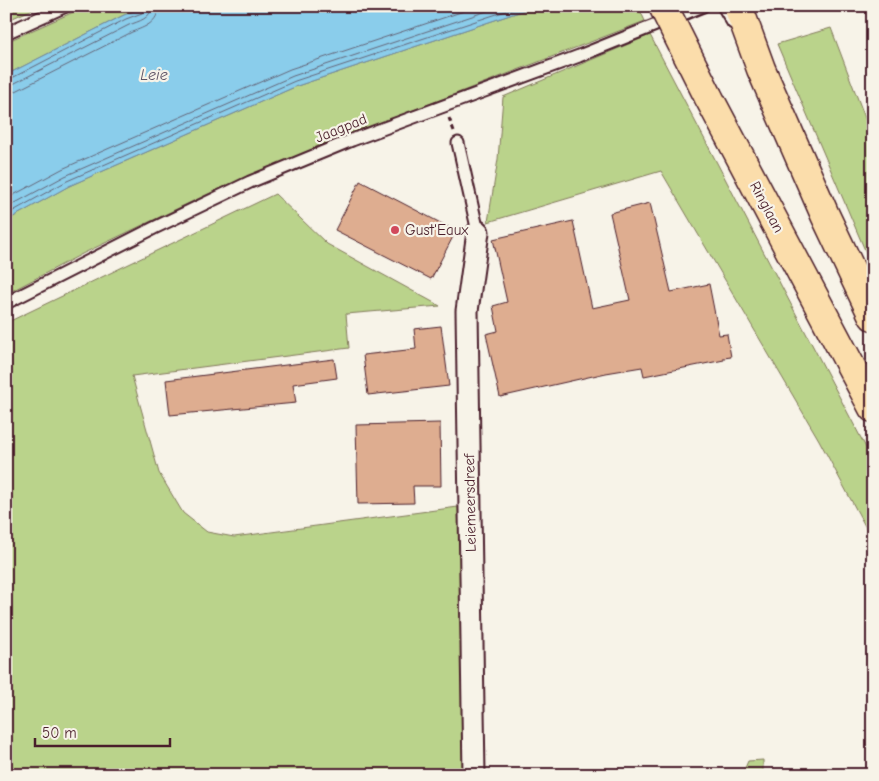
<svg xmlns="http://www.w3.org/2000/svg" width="879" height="781" viewBox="0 0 879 781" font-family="'Comic Neue',sans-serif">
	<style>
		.green { fill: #bad38b; stroke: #82795b }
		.water { fill: #8acdeb; stroke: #70879e }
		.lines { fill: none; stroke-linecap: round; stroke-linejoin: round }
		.shore { stroke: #646578; stroke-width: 1 }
		.building { fill: #dead90; stroke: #4a1f2b }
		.service-casing { stroke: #4a1f2b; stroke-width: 15 }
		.minor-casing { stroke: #4a1f2b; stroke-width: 25 }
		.trunk-casing { stroke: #4a1f2b; stroke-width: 31 }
		.path { stroke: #4a1f2b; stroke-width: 3; stroke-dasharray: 5 4; stroke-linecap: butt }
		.service { stroke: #f7f3e8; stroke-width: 11 }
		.minor { stroke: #f7f3e8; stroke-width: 21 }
		.trunk { stroke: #fbddab; stroke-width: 28 }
		.trunk-bridge-casing { stroke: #4a1f2b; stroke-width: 31; stroke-linecap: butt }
		.trunk-bridge { stroke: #fbddab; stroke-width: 28 }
		.poi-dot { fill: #d1495b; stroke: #f7f3e8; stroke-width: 2 }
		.labels { text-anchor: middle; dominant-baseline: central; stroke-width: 4.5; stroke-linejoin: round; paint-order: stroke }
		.street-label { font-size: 15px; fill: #4a1f2b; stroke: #f7f3e8 }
		.poi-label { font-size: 15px; fill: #4a1f2b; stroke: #f7f3e8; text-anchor: start }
		.water-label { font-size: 16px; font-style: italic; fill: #5d5365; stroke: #f7f3e8 }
	</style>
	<rect width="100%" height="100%" fill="#f7f3e8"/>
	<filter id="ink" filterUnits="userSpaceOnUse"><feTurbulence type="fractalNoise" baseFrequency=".02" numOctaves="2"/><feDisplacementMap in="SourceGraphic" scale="10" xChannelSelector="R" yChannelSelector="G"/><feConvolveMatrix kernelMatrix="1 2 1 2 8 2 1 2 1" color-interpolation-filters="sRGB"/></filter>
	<g filter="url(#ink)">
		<path class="green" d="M6 6H40L6 21Z
			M87 6H146L124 15 6 75V42Z
			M537 6H638L645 21 351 134 208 194 84 253 6 294V221L69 186 297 86Z
			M831 28 873 139V269L777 44Z
			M650 35 873 461V541L819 440 661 171 488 222 498 159 503 97Z
			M275 194 327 244 440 306 346 314 349 348 132 376 159 473 183 513 207 532 234 537 458 507 468 775H6V323Z
			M763 760V775H742L748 761Z"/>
		<path class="water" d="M146 6H537L297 86 69 186 6 221V75L124 15Z"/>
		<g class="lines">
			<path class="shore" d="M6 79H10L126 19 142 13 145 6
				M6 86 13 84 129 25C139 21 151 19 152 6
				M6 93 16 91 132 32C145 27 158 23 159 6
				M6 199 62 169 290 69 479 6
				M6 208 65 176 293 76 502 6
				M6 215 67 181 295 81 521 6"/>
		</g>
		<path class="building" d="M360 181 456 231 431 279 335 230Z
			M650 203 671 292 709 284 719 335 727 334 731 357 724 358V360L644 376 642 367 606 373 500 397 486 334 498 331 493 306 507 302 493 239 573 221 592 308 630 300 610 213Z
			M441 326 449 386 368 395 363 355 416 349 414 329Z
			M334 359 337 378 293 384 296 403 170 415 166 380Z
			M440 423 441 486H413L414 503 358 504 356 425Z"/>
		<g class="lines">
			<g class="service-casing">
				<path id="service" d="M723 6 733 23
					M6 33 66 6
					M458 143 478 232
					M6 303 154 228 250 182 352 140 579 56 703 6"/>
			</g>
			<g class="minor-casing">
				<path id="minor" d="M474 775 467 311 478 232"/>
			</g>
			<g class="trunk-casing">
				<path id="trunk" d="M738 6 761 69 825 215 873 316
					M708 96 873 408"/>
			</g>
			<path class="path" d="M449 118 454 131"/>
			<use href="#service" class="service"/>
			<use href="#minor" class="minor"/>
			<use href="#trunk" class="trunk"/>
			<g class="trunk-bridge-casing">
				<path id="trunk-bridge" d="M663 6 708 96"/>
			</g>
			<use href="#trunk-bridge" class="trunk-bridge"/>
		</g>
	</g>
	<circle class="poi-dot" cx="395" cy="230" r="5"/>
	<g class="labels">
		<g class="street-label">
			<text transform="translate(341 128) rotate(-22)">Jaagpad</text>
			<text transform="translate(767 207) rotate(62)">Ringlaan</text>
			<text transform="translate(470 503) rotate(-91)">Leiemeersdreef</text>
		</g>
		<g class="poi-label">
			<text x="405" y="230">Gust'Eaux</text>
		</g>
		<g class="water-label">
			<text x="154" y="75">Leie</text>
		</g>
	</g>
	<rect width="879" height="781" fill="none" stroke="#f7f3e8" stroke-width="25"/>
	<rect x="12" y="12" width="854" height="756" fill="none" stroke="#4a1f2b" stroke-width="2" filter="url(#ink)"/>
	<path d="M35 738v8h135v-8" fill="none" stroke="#4a1f2b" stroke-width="2.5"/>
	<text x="42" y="738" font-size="15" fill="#4a1f2b" stroke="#f7f3e8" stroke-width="4" paint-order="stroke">50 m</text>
</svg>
